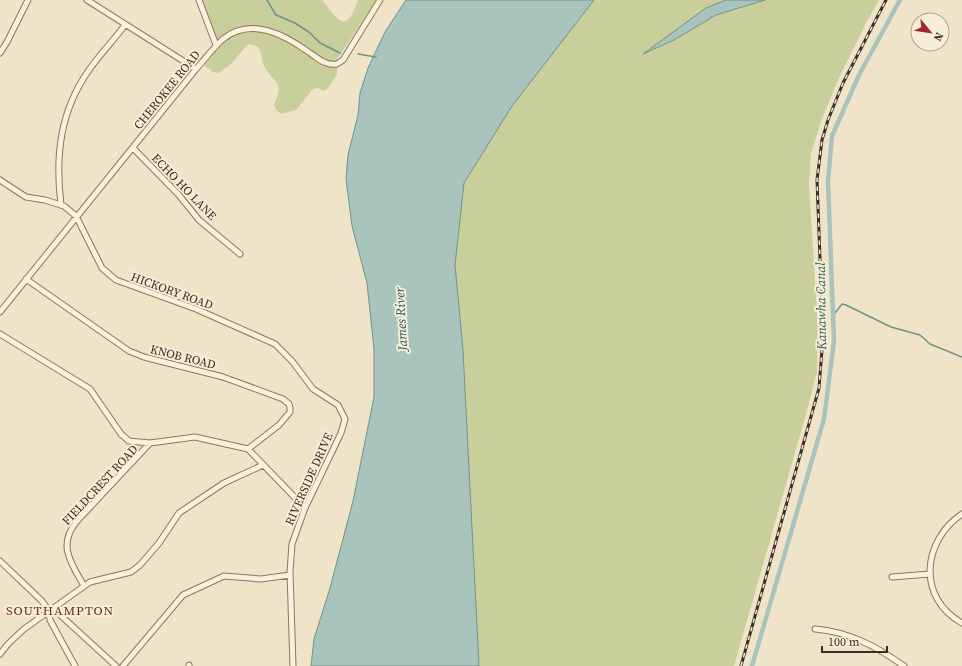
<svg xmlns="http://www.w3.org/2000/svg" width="962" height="666" viewBox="0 0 962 666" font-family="'Source Serif 4',serif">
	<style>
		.green { fill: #c9cf9b }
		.water { fill: #a9c4bc; stroke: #6f938a }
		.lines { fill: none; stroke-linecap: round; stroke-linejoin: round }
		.stream { stroke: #6f938a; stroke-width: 1.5 }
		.canal { stroke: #a9c4bc; stroke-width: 4.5 }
		.minor-casing { stroke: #8d765c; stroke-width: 7 }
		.minor { stroke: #faf1dc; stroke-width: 5 }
		.rail-casing { stroke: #3d2e20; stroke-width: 3 }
		.rail { stroke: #f7eed8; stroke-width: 1.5; stroke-dasharray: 4.5; stroke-linecap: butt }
		.labels { text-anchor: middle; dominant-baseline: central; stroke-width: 4; stroke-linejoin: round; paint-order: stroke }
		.street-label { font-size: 12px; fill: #3d2e20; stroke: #f7eed8 }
		.water-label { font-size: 13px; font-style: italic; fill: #2f5d5a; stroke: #f7eed8 }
		.neighbourhood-label { font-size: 13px; letter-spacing: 1px; fill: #6b2e1e; stroke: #f7eed8 }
	</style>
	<rect width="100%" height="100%" fill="#f0e4c8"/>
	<path class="green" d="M202 0H322C339 21 346 35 358 0H377L337 59V74L328 88 324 91 318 88 313 89 296 110 281 114 276 110 274 104C285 82 275 84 265 68 261 61 263 53 258 47L250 44 247 45 231 64 218 73 213 72 206 67 205 64 219 47Z
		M594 0H879L866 23 838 80 822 119 811 153 809 185 818 328 817 372 806 414 734 666H479L463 350 455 265 464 183 512 106Z"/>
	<path class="water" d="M406 0H594L512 106 464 183 455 265 463 350 479 666H311L314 639 330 588 353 501 374 397V349L367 283 352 226 346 179 348 155 358 115 360 93 368 68 385 32Z
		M726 0H765L716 15 674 40 643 54 706 8Z"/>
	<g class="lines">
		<path class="stream" d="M267 0 276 15 295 23 309 32 320 43 340 53
			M358 54 376 57
			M835 313 842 304 846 305 891 327 920 335 930 344 962 357"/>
		<path class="canal" d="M752 666 824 419 834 341 828 181 832 136 859 75 900 0"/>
		<g class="minor-casing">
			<path id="minor" d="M87 0 196 69
				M199 0 216 45
				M0 53 7 42 28 0
				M133 148 178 194 199 220 240 254
				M0 180 26 197 45 200 64 206 76 216 102 268 116 280 196 309 275 344 292 361 313 389 338 405 345 419 341 433 305 508 292 544 290 572 293 666
				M61 205C55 156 60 111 89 70 100 54 114 40 125 25
				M26 279 129 351 144 357 223 377 283 399 289 404 290 408V412L279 425 248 449
				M0 312 196 69C205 59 213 48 223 39 251 16 285 35 310 53 319 59 326 66 337 64L343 60 380 0
				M0 334 90 389 121 434 129 441 150 443 195 437 248 449 305 508
				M962 514C922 541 917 598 962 623
				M0 561 42 601 49 611 50 620 75 666
				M892 577 930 574
				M84 586C71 563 57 545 77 521L150 443
				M50 610 58 613 116 666
				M815 629C849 632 876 646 904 666
				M0 654 8 644 24 629 90 582 131 572 140 565 159 543 179 513 224 483 263 465
				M123 666 183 595 224 576 261 579 290 575
				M189 666V665"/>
		</g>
		<use href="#minor" class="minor"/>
		<g class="rail-casing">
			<path id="rail" d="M741 666 819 388 823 337 817 180 822 140 828 120 843 83 886 0"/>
		</g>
		<use href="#rail" class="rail"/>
	</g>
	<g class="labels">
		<g class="street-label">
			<text transform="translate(167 90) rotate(-51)">CHEROKEE ROAD</text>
			<text transform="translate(184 187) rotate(46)">ECHO HO LANE</text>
			<text transform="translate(172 291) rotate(20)">HICKORY ROAD</text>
			<text transform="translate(183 357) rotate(14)">KNOB ROAD</text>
			<text transform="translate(309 479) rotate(-66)">RIVERSIDE DRIVE</text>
			<text transform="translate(100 485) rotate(-47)">FIELDCREST ROAD</text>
		</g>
		<g class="water-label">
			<text transform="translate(821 306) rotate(-91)">Kanawha Canal</text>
			<text transform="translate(401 319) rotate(-93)">James River</text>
		</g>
		<g class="neighbourhood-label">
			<text x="60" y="610">SOUTHAMPTON</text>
		</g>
	</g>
	<g transform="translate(930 32) rotate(119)"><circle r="19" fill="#f7eed8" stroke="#ada18e"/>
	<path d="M0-3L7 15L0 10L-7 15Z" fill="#9e2a2b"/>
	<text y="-6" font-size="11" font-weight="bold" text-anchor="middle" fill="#3d2e20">N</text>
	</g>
	<path d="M822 646v6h65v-6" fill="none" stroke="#3d2e20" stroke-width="2"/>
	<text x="828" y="646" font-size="12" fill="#3d2e20" stroke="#f7eed8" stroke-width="3" paint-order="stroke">100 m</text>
</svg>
